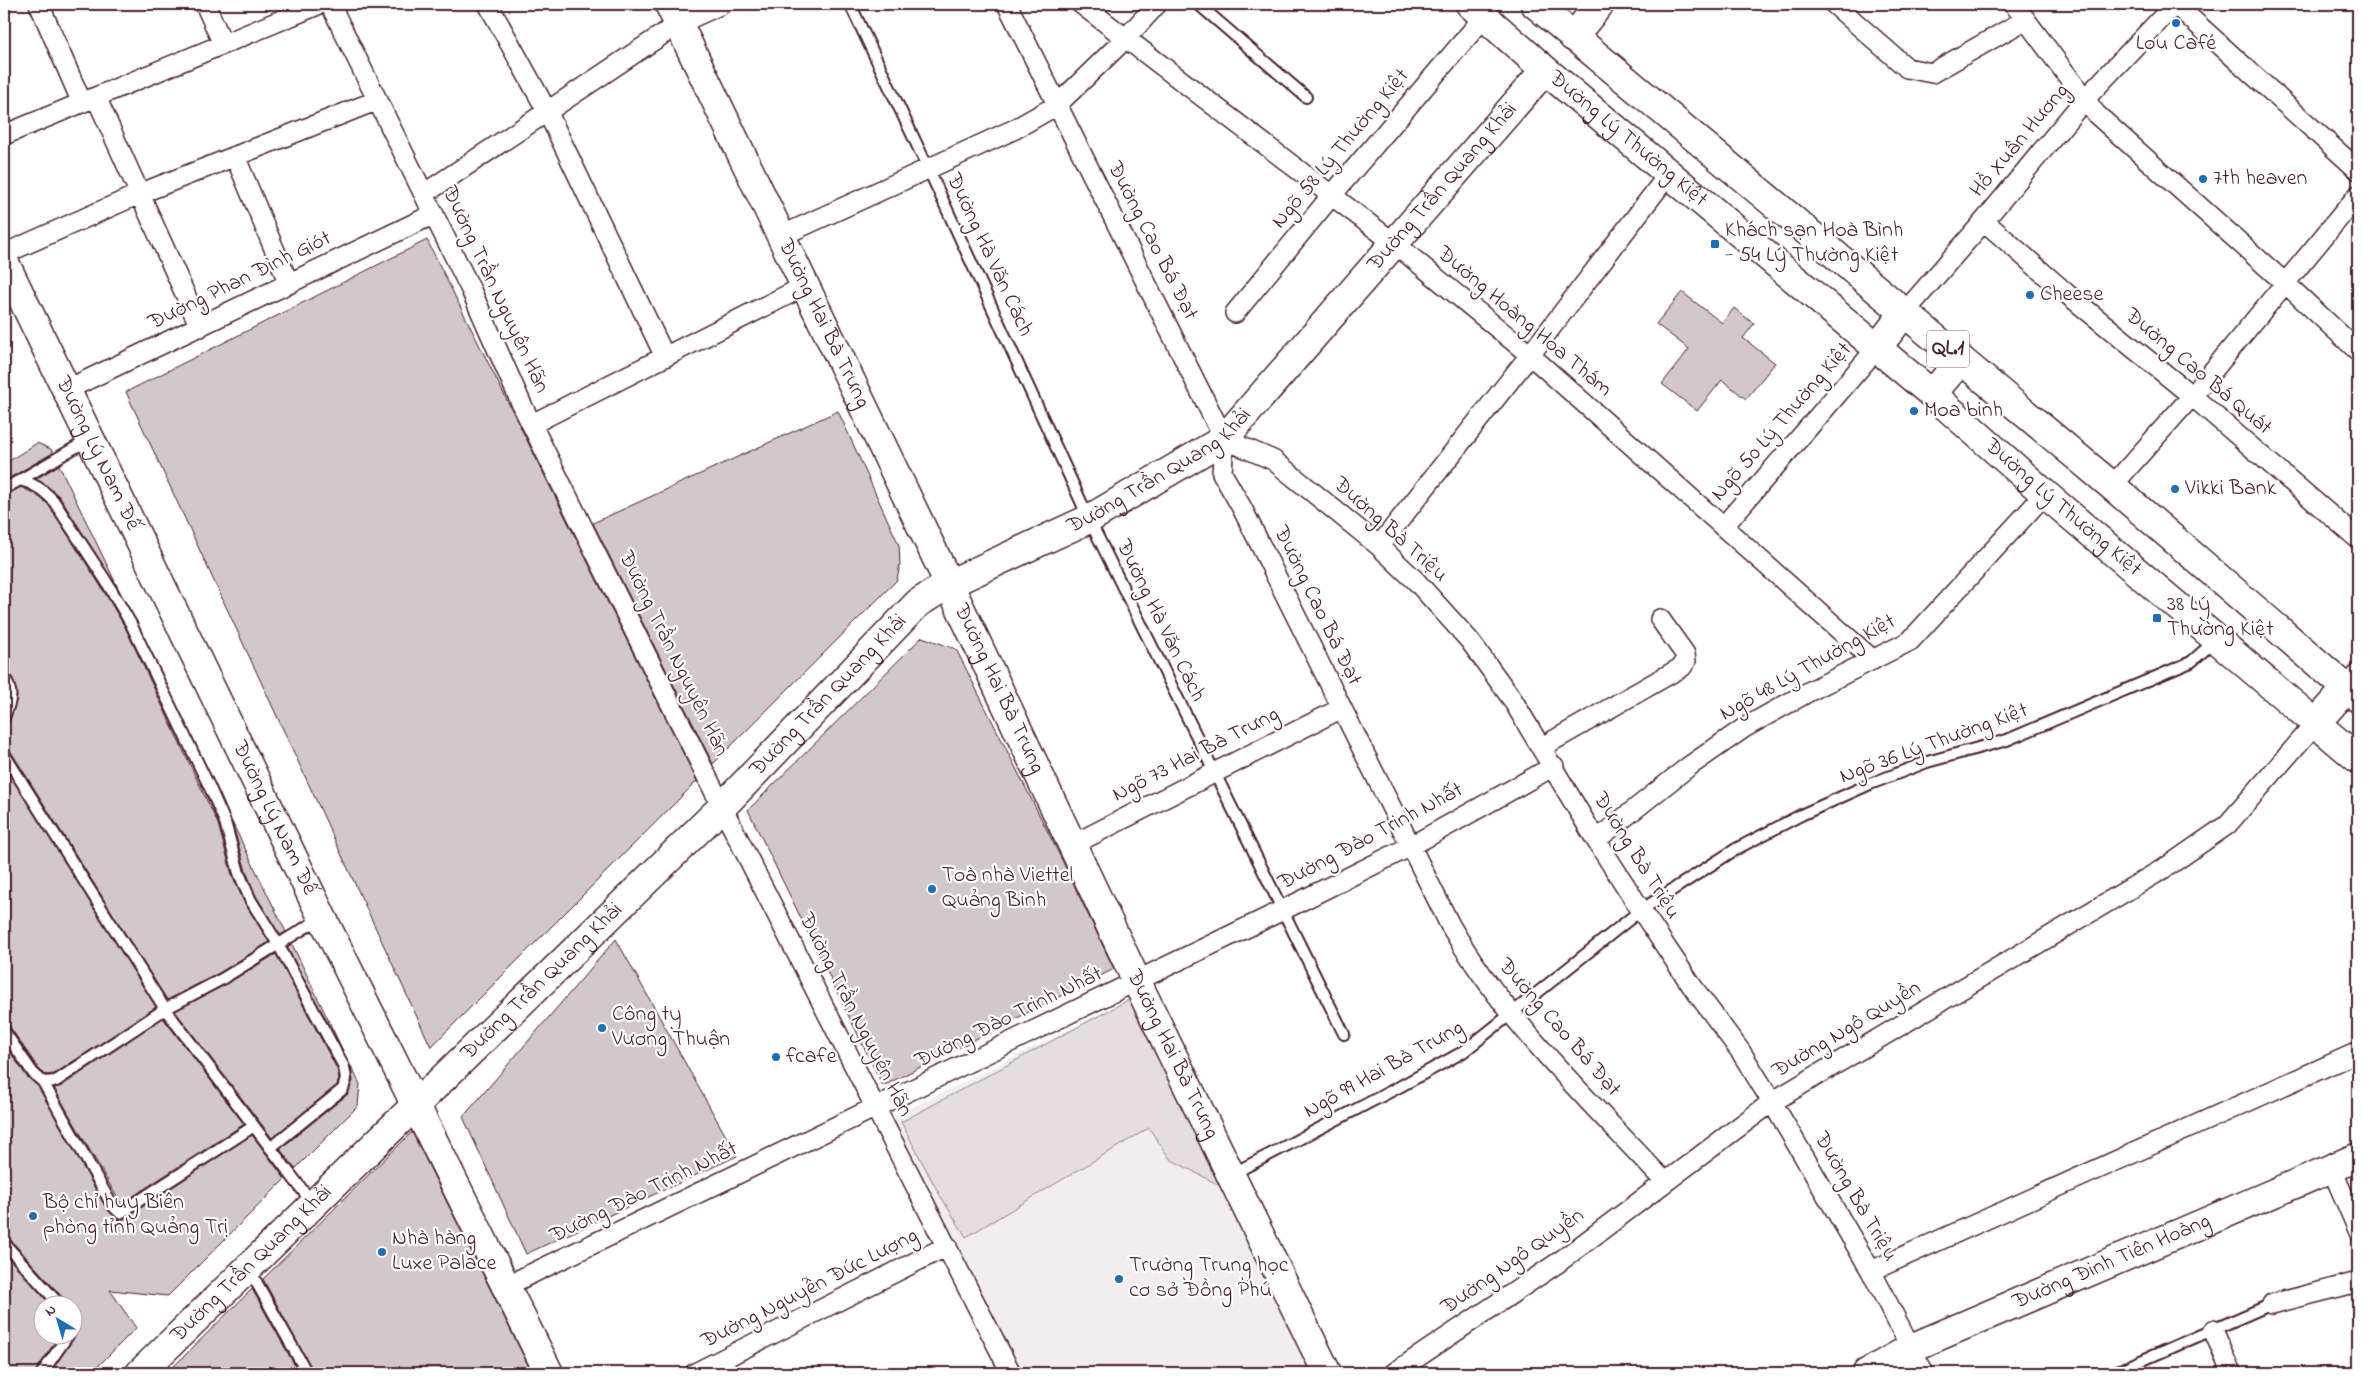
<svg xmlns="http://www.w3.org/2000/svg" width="2362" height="1377" viewBox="0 0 2362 1377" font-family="'Indie Flower',sans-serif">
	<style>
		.built { fill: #f2eeef }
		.green { fill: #e5dee0; stroke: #987e86 }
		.building { fill: #d2c7cb; stroke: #4a1f2b }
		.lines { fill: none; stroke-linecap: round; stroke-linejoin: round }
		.lane-casing { stroke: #4a1f2b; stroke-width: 14 }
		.street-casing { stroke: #4a1f2b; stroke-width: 22 }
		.secondary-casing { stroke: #4a1f2b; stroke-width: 31 }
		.primary-casing { stroke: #4a1f2b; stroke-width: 31 }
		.lane { stroke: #fff; stroke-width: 10 }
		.street { stroke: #fff; stroke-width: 19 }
		.secondary { stroke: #fff; stroke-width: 28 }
		.primary { stroke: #fff; stroke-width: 28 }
		.poi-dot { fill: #1f6fb2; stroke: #fff; stroke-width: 2 }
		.labels { text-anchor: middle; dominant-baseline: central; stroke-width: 4.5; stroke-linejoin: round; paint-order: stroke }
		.shield { fill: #fff; stroke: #80626b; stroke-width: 1 }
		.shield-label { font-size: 21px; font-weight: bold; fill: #4a1f2b }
		.poi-label { font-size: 22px; fill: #4a1f2b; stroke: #fff; text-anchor: start }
		.street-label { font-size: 22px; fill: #4a1f2b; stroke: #fff }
	</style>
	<rect width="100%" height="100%" fill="#fff"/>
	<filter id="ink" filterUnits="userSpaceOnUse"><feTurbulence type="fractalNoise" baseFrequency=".02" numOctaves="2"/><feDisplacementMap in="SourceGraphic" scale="10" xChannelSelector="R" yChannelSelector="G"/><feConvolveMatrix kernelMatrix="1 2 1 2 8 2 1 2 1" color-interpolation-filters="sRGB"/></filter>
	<g filter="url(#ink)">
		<path class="built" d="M1130 999 1310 1373H1021L891 1118Z"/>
		<path class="green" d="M1130 999 1219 1185 1170 1159 1149 1128 966 1237 938 1192 901 1122Z"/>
		<path class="building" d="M427 240 697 781 431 1047 126 392Z
			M1682 292 1722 323 1734 308 1754 324 1743 338 1775 363 1746 399 1722 380 1697 411 1662 384 1689 349 1656 324Z
			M838 411 899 545 900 564 897 580 713 764 593 523Z
			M37 443 51 449 53 453 4 481V464Z
			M59 465 120 592 59 496 36 479Z
			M21 487 35 494 48 504 100 585 125 627 218 824 232 875 244 902 269 942 219 973 167 1000 10 750 4 747V724L10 720 17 697 13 679 8 671 4 670V496Z
			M922 637 956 649 1062 860 1114 969 883 1086 748 810Z
			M4 766 156 1007 54 1074 45 1075 38 1068 10 1027 4 1024Z
			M232 822 286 932 280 935 256 896 246 871Z
			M616 939 737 1156 526 1254 463 1117Z
			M292 944 346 1057 287 947Z
			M276 954 337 1069 339 1079 337 1085 272 1138 175 1011 225 985Z
			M163 1018 244 1124 121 1204 54 1088 60 1087Z
			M4 1043 27 1077 38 1086 106 1208 117 1219H124L252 1135 285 1179 168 1296 110 1290 136 1328 91 1373H50L76 1335 72 1328V1304H66L64 1299 9 1238 4 1236Z
			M351 1066 360 1084 358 1106 295 1169 280 1149 348 1094 353 1081Z
			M412 1132 532 1373H314L263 1279Z
			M4 1253 50 1304H42V1334H60L35 1373H4Z
			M252 1289 299 1373H167Z"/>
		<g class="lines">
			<g class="lane-casing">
				<path id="lane" d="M850 4 928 168 1089 519 1344 1034
					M1198 4 1306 97
					M20 480 88 440
					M4 489 20 480C35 484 43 490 53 500L106 581 131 624 210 788 225 822 239 873 250 899 278 944 344 1067 346 1079 343 1089 270 1148
					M4 677C14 692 11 701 4 717
					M4 754 165 1009 313 1204
					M4 1031 33 1073 43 1082 56 1081 165 1009 222 979 321 918
					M43 1082 112 1205 120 1213 254 1126
					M1232 1174 1401 1086 1463 1052 1641 910 1736 849 1801 815 1870 784 1927 762 2007 740 2191 662 2216 640
					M4 1243 59 1304
					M249 1269 307 1373
					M42 1373 69 1334
					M2113 1373 2272 1304"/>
			</g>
			<g class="street-casing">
				<path id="street" d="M39 4 82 103
					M205 4 223 44
					M330 4 471 290 522 405 722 807 1011 1373
					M488 4 547 111 665 357
					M1007 4 1224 439 1222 473 1242 508 1450 925C1506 1022 1589 1100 1665 1182
					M1081 4 1394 243 1530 355 1873 660
					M1834 4 1907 68 1932 73 2025 20
					M2014 4 2096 114 2285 283 2358 351
					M2175 4 2358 170
					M96 97 200 327
					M4 135 320 4
					M235 156 289 284
					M424 194 678 24 722 4
					M1984 221 2067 294 2192 396 2358 539
					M781 236 1015 129 1057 105 1126 38 1157 4
					M4 254 139 194 378 100
					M1235 313 1332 195 1485 16
					M1904 313 1984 221 2085 99 2175 4
					M66 390 434 214
					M532 424 805 286
					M1224 439 1273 460 1379 546 1416 581 1470 641 1512 699 1596 840 1641 910 1692 986 1741 1052 1772 1102 1871 1271 1924 1373
					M2112 486 2192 396 2358 195
					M1723 527 1877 348
					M1379 546 1530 355 1668 175
					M2347 688 2358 674
					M1542 747 1682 667 1686 661 1685 654 1660 619
					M1596 840 1688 767 1744 728 1810 691 1910 641 2045 494
					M1072 845 1342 708
					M2331 1167 2358 1230
					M1871 1271 2358 1052
					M506 1286 1281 911 1411 846 1554 766
					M2272 1304 2358 1282
					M2213 1330 2232 1373
					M695 1373 947 1246
					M1394 1373 1559 1262 1772 1102 2168 866 2227 825 2316 723"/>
			</g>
			<g class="secondary-casing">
				<g id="secondary">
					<path id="s1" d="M669 4 949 584 1137 982 1327 1373"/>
					<path d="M1573 37 1600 4"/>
					<path id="s2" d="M4 261 322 917 549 1373"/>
					<path id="s3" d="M140 1373 722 807 918 603 949 584 1089 519 1224 439 1545 70"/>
					<path id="s4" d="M1867 1373 1911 1348 2358 1157"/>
				</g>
			</g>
			<g class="primary-casing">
				<g id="primary">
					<path id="s5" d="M1470 4 1545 70 1932 394 2045 494 2358 759"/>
					<path d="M1535 4 2112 486 2358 698"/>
					<path d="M1877 348 1904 313"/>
					<path d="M1932 394 1961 360"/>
					<path d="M2316 723 2347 688"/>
				</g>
			</g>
			<use href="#lane" class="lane"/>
			<use href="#street" class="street"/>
			<use href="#secondary" class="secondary"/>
			<use href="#primary" class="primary"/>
		</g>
	</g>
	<g class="poi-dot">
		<circle cx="2176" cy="23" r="5"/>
		<circle cx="2203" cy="179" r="5"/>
		<rect x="1710" y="239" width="10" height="10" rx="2.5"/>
		<circle cx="2030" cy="295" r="5"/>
		<circle cx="1914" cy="411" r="5"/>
		<circle cx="2175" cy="489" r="5"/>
		<rect x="2152" y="613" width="10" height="10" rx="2.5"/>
		<circle cx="932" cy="889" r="5"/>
		<circle cx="602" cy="1028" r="5"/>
		<circle cx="776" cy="1057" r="5"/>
		<circle cx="33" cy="1216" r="5"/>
		<circle cx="382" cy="1252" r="5"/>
		<circle cx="1119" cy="1279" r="5"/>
	</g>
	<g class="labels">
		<rect class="shield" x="1927" y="330.5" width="42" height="37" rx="4"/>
		<g class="shield-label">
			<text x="1948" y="349">QL.1</text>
		</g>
		<g class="poi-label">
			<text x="2176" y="44" text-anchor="middle">Lou Café</text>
			<text x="2213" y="179">7th heaven</text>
			<text x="1725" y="231">Khách sạn Hoà Bình<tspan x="1725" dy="25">- 54 Lý Thường Kiệt</tspan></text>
			<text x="2040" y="295">Cheese</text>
			<text x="1924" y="411">Moa binh</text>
			<text x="2185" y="489">Vikki Bank</text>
			<text x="2167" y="605">38 Lý<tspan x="2167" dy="25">Thường Kiệt</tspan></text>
			<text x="942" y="876">Toà nhà Viettel<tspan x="942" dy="25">Quảng Bình</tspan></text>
			<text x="612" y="1015">Công ty<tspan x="612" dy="25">Vương Thuận</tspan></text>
			<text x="786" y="1057">fcafe</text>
			<text x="43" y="1203">Bộ chỉ huy Biên<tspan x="43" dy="25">phòng tỉnh Quảng Trị</tspan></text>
			<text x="392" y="1239">Nhà hàng<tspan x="392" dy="25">Luxe Palace</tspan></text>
			<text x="1129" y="1266">Trường Trung học<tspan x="1129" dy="25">cơ sở Đồng Phú</tspan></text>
		</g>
		<g class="street-label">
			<text stroke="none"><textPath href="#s5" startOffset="208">Đường Lý Thường Kiệt</textPath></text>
			<text transform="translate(2020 141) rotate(-50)">Hồ Xuân Hương</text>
			<text transform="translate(1341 149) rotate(-50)">Ngõ 58 Lý Thường Kiệt</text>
			<text stroke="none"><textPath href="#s3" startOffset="1776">Đường Trần Quang Khải</textPath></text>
			<text transform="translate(1152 241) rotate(63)">Đường Cao Bá Đạt</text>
			<text transform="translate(989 255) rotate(65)">Đường Hà Văn Cách</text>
			<text transform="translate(240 281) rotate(-26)">Đường Phan Đình Giót</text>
			<text transform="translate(495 290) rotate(65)">Đường Trần Nguyên Hãn</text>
			<text transform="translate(1524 322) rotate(40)">Đường Hoàng Hoa Thám</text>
			<text stroke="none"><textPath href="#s1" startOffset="355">Đường Hai Bà Trưng</textPath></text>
			<text transform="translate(2198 372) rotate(40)">Đường Cao Bá Quát</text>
			<text transform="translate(1782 422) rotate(-49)">Ngõ 50 Lý Thường Kiệt</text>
			<text stroke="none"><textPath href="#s2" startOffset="214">Đường Lý Nam Đế</textPath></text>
			<text stroke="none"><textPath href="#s3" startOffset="1371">Đường Trần Quang Khải</textPath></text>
			<text stroke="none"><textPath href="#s5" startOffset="778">Đường Lý Thường Kiệt</textPath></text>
			<text transform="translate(1390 530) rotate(42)">Đường Bà Triệu</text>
			<text transform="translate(1317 606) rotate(64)">Đường Cao Bá Đạt</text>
			<text transform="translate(1160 621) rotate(64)">Đường Hà Văn Cách</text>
			<text transform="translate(673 654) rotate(64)">Đường Trần Nguyên Hãn</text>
			<text transform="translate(1808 668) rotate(-29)">Ngõ 48 Lý Thường Kiệt</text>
			<text stroke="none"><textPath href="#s1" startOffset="760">Đường Hai Bà Trưng</textPath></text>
			<text stroke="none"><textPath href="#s3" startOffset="966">Đường Trần Quang Khải</textPath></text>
			<text transform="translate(1934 744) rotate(-20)">Ngõ 36 Lý Thường Kiệt</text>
			<text transform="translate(1196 755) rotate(-27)">Ngõ 73 Hai Bà Trưng</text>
			<text stroke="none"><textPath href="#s2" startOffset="619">Đường Lý Nam Đế</textPath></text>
			<text transform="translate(1371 837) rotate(-28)">Đường Đào Trinh Nhất</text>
			<text transform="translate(1636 856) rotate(58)">Đường Bà Triệu</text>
			<text stroke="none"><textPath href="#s3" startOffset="561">Đường Trần Quang Khải</textPath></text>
			<text transform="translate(855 1015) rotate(63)">Đường Trần Nguyên Hãn</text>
			<text transform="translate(1009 1018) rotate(-26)">Đường Đào Trinh Nhất</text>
			<text transform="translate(1559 1028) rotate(49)">Đường Cao Bá Đạt</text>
			<text transform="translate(1847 1030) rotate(-31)">Đường Ngô Quyền</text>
			<text stroke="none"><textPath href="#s1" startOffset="1165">Đường Hai Bà Trưng</textPath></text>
			<text transform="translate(1384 1070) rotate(-29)">Ngõ 99 Hai Bà Trưng</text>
			<text transform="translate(644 1193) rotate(-26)">Đường Đào Trinh Nhất</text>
			<text transform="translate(1855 1197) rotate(60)">Đường Bà Triệu</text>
			<text stroke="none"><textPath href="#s4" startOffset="269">Đường Đinh Tiên Hoàng</textPath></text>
			<text transform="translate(1513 1262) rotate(-35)">Đường Ngô Quyền</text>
			<text stroke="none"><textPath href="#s3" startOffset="156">Đường Trần Quang Khải</textPath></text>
			<text transform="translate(810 1289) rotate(-27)">Đường Nguyễn Đức Lượng</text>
		</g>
	</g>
	<rect width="2362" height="1377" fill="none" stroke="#fff" stroke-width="20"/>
	<rect x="10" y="10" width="2342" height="1357" fill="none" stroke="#4a1f2b" stroke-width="2" filter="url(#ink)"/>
	<g transform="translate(58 1320) rotate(322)"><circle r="24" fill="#ffffff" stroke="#b7a5aa"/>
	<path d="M0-4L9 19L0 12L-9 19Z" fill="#1f6fb2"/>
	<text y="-8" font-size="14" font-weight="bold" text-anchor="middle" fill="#4a1f2b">N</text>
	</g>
</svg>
